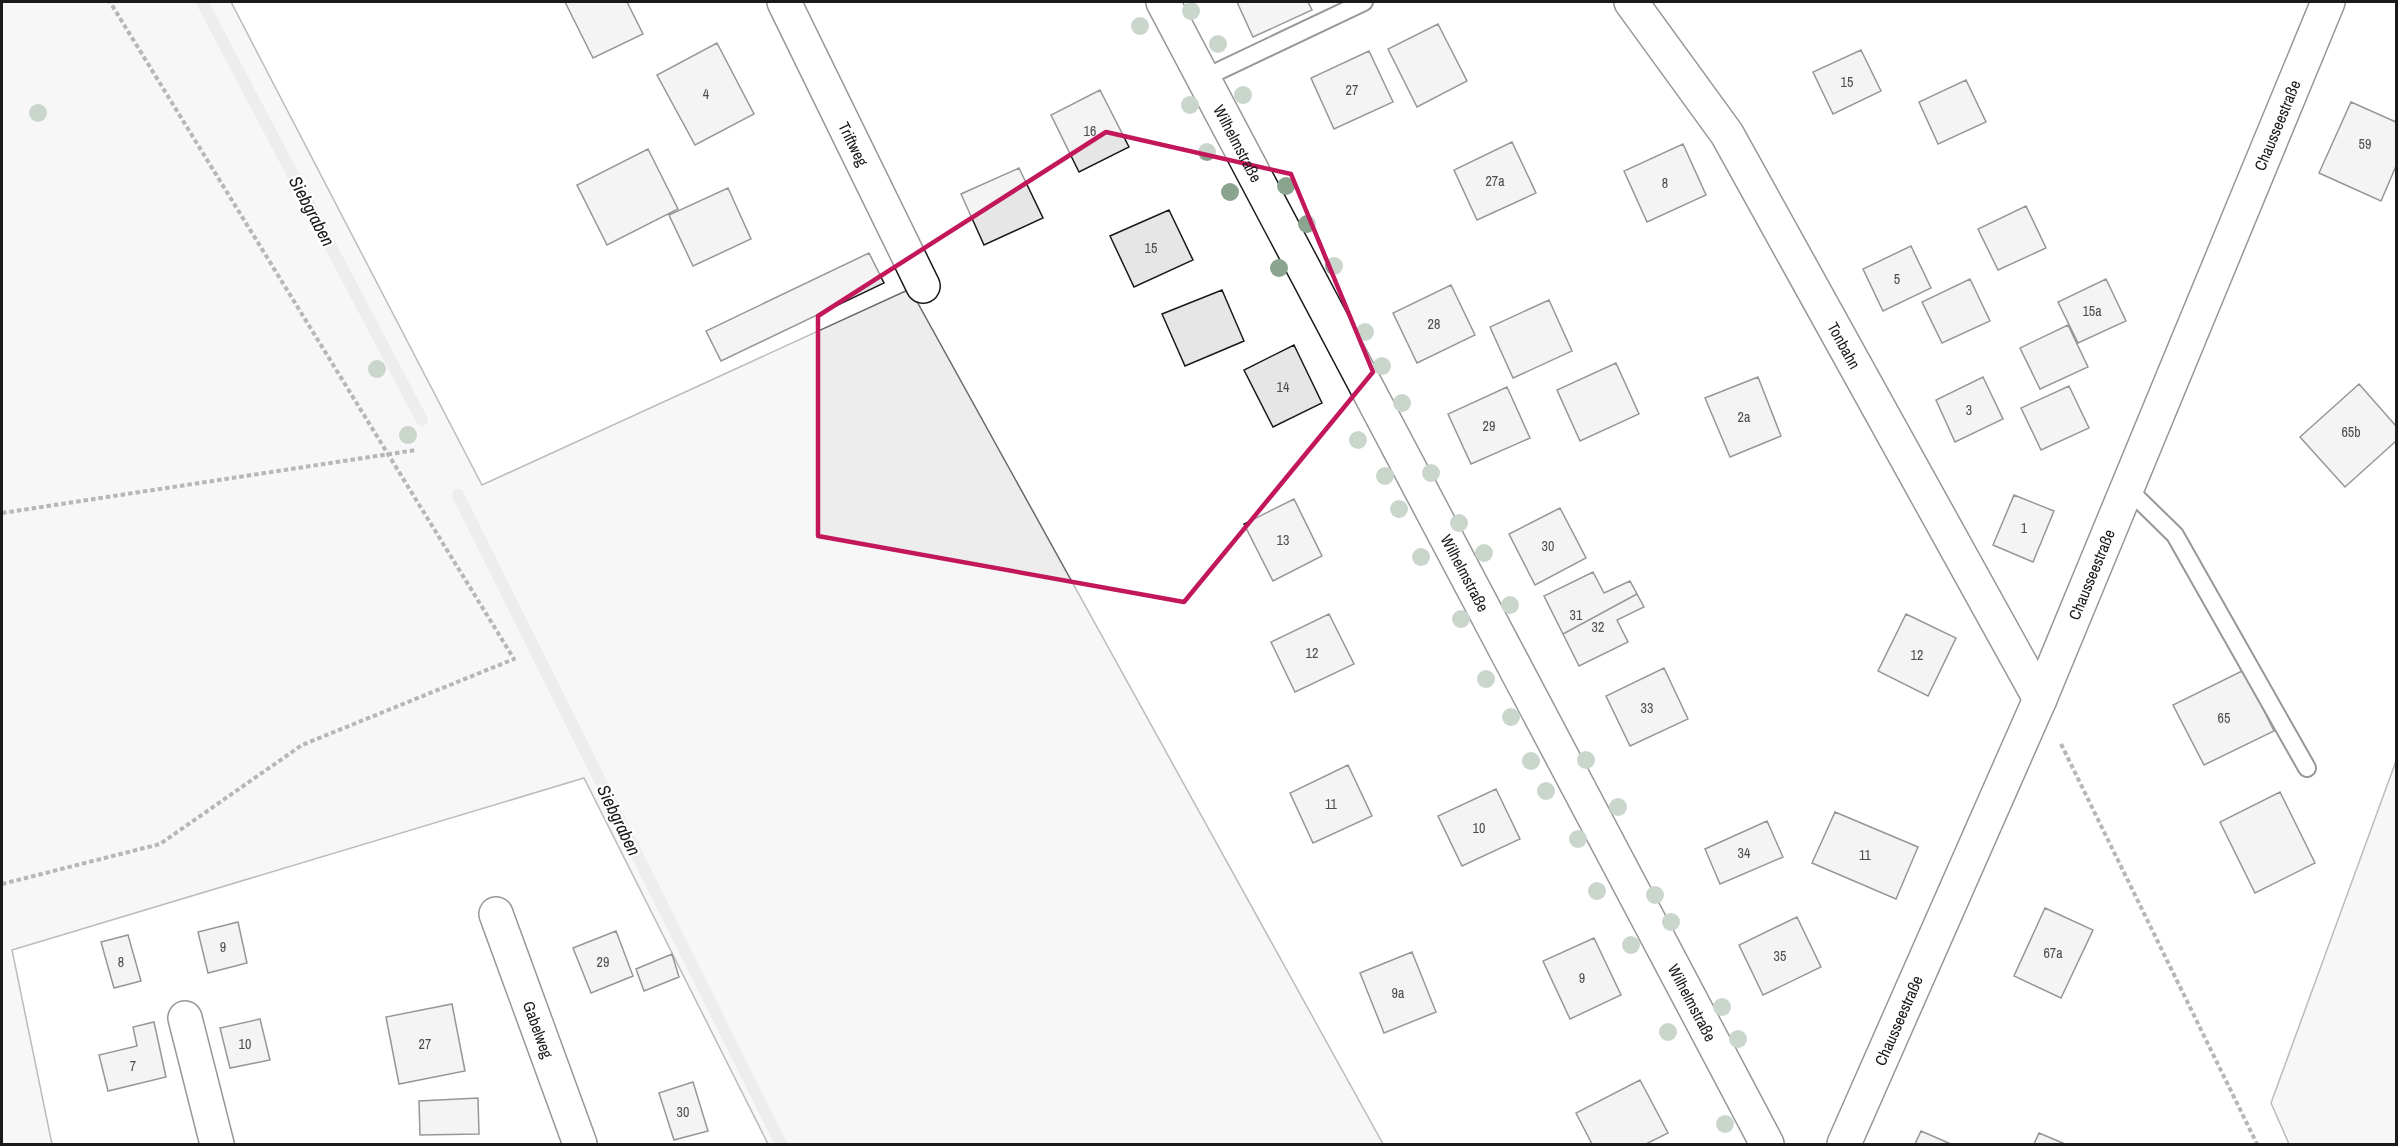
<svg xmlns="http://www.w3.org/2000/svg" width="2398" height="1146" viewBox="0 0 2398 1146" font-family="'Archivo Narrow',sans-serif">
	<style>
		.built { fill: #ededed; stroke: #6a6a6a; stroke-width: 1.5 }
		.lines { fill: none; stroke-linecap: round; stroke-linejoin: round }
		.stream { stroke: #d7d7d7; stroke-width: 12 }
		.building { fill: #e6e6e6; stroke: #1a1a1a; stroke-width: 1.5 }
		.lane-casing { stroke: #1a1a1a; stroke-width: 20 }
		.street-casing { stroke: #1a1a1a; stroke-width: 36 }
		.secondary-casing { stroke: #1a1a1a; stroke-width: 36 }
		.path { stroke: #5f5f5f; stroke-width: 4; stroke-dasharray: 4.5 3; stroke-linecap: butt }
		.lane { stroke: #fff; stroke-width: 16 }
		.street { stroke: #fff; stroke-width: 33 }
		.secondary { stroke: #fff; stroke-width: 33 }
		.tree { fill: #8aa48f }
		.marked { fill: none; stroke: #c2185b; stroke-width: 4.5; stroke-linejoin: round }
		.labels { text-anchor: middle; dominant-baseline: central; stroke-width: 4.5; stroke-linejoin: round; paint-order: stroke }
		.number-label { font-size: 14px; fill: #4d4d4d }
		.street-label { font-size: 16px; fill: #1a1a1a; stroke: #fff }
		.water-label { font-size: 18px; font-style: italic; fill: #1a1a1a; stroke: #fff }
	</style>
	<rect width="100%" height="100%" fill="#fff"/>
	<path class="built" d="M2 2H231L482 485 910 289 1383 1144H768L584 778 12 950 52 1144H2Z
		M2396 761V1144H2289L2271 1103Z"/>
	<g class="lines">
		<path class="stream" d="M202 2 422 420
			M458 495 781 1144"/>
	</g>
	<path class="building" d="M565 2H627L643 34 593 58Z
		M1237 2H1308L1312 10 1253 37Z
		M1438 24 1467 81 1417 107 1388 49Z
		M717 43 754 114 695 145 657 75Z
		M1861 50 1881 91 1833 114 1813 72Z
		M1369 51 1393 102 1334 129 1311 78Z
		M1966 80 1986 122 1938 144 1919 102Z
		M1100 90 1129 147 1079 172 1051 115Z
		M2351 102 2396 122V166L2381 201 2319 173Z
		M1512 142 1536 193 1477 220 1454 170Z
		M1683 144 1706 195 1647 222 1624 171Z
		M648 149 678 209 607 245 577 185Z
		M1019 168 1043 218 984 245 961 194Z
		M728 188 751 239 693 266 669 215Z
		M2026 206 2046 248 1998 270 1978 229Z
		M1169 210 1193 260 1134 287 1110 236Z
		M1911 246 1931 288 1883 311 1863 269Z
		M869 253 884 283 721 361 706 331Z
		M1970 279 1990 321 1942 343 1922 302Z
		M2106 279 2126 321 2078 343 2058 302Z
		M1451 285 1475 335 1417 363 1393 313Z
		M1222 290 1244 341 1185 366 1162 314Z
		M1549 300 1572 351 1513 378 1490 327Z
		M2068 325 2088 367 2040 389 2020 348Z
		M1294 345 1322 403 1273 427 1244 370Z
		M1616 363 1639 414 1580 441 1557 390Z
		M1758 377 1781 436 1730 457 1705 398Z
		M1983 377 2003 419 1955 442 1936 400Z
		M2359 384 2396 426V441L2345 487 2300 437Z
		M2069 386 2089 428 2041 450 2021 408Z
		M1507 387 1530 438 1471 464 1448 414Z
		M2014 495 2054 511 2033 562 1993 545Z
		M1294 499 1322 556 1273 581 1244 524Z
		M1560 508 1586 558 1535 585 1509 534Z
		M1593 572 1604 593 1630 581 1637 594 1563 634 1544 596Z
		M1637 594 1644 607 1617 620 1628 642 1579 666 1563 634Z
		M1329 614 1354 664 1295 692 1271 642Z
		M1906 614 1956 638 1928 696 1878 671Z
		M1664 668 1688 719 1630 746 1606 696Z
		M2244 670 2274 731 2204 765 2173 705Z
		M1348 765 1372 816 1313 843 1290 793Z
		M1496 789 1520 839 1462 866 1438 816Z
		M2280 792 2315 863 2255 893 2220 822Z
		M1835 812 1918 847 1896 899 1812 863Z
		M1767 821 1783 857 1720 884 1705 849Z
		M2045 908 2093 930 2061 998 2014 976Z
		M1797 917 1821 967 1763 995 1739 945Z
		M238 922 247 963 208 973 198 932Z
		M616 931 633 976 591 993 573 948Z
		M128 935 141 981 114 988 101 942Z
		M1594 938 1621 995 1570 1019 1543 961Z
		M1412 952 1436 1012 1384 1033 1360 973Z
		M672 954 679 977 644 991 636 969Z
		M452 1004 465 1071 399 1084 386 1017Z
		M260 1019 270 1060 230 1068 220 1028Z
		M154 1022 166 1077 108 1091 99 1055 137 1046 133 1027Z
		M1640 1080 1668 1133 1646 1144H1592L1576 1113Z
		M693 1082 708 1131 674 1140 659 1093Z
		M478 1098 479 1134 420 1135 419 1101Z
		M1921 1131 1951 1144H1915Z
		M2039 1133 2065 1144H2034Z"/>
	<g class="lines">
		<g class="lane-casing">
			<path id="lane" d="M1204 78 1364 2
				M2127 488 2175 535 2307 768"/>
		</g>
		<g class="street-casing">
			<g id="street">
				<path id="s1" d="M784 2 923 286"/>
				<path id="s2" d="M1163 2 1767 1144"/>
				<path id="s3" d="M1631 2 1727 134 2040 699"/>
				<path id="s4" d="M496 914 580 1144"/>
				<path d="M185 1018 217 1144"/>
			</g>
		</g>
		<g class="secondary-casing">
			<g id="secondary">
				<path id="s5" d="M1844 1144 2040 699 2328 2"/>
			</g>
		</g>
		<path class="path" d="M2 513 416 450
			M2061 744 2257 1144
			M2 884 160 844 302 745 514 659 110 2"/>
		<use href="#lane" class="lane"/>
		<use href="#street" class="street"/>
		<use href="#secondary" class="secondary"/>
	</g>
	<g class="tree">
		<circle cx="1191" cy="11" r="9"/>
		<circle cx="1140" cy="26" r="9"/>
		<circle cx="1218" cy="44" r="9"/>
		<circle cx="1243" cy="95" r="9"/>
		<circle cx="1190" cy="105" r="9"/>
		<circle cx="38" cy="113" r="9"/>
		<circle cx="1207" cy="152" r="9"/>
		<circle cx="1286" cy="186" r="9"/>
		<circle cx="1230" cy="192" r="9"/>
		<circle cx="1307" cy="224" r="9"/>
		<circle cx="1334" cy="266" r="9"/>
		<circle cx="1279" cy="268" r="9"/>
		<circle cx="1365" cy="332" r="9"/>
		<circle cx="1382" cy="366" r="9"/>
		<circle cx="377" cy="369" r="9"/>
		<circle cx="1402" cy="403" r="9"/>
		<circle cx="408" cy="435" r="9"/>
		<circle cx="1358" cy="440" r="9"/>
		<circle cx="1431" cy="473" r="9"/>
		<circle cx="1385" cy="476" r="9"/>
		<circle cx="1399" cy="509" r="9"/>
		<circle cx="1459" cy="523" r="9"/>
		<circle cx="1484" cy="553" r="9"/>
		<circle cx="1421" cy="557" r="9"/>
		<circle cx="1510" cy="605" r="9"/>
		<circle cx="1461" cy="619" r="9"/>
		<circle cx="1486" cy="679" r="9"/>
		<circle cx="1511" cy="717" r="9"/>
		<circle cx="1586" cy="760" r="9"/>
		<circle cx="1531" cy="761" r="9"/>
		<circle cx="1546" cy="791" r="9"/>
		<circle cx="1618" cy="807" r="9"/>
		<circle cx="1578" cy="839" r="9"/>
		<circle cx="1597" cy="891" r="9"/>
		<circle cx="1655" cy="895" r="9"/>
		<circle cx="1671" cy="922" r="9"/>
		<circle cx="1631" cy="945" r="9"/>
		<circle cx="1722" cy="1007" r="9"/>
		<circle cx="1668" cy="1032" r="9"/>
		<circle cx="1738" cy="1039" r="9"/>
		<circle cx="1725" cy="1124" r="9"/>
	</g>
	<path d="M0 0H2398V1146H0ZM1106 132 1291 174 1373 372 1184 602 818 536V316Z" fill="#fff" fill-opacity=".55" fill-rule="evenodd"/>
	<path class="marked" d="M1106 132 1291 174 1373 372 1184 602 818 536V316Z"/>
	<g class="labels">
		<g class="number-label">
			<text x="1847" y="82">15</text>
			<text x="1352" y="90">27</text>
			<text x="706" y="94">4</text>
			<text x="1090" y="131">16</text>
			<text x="2365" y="144">59</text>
			<text x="1495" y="181">27a</text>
			<text x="1665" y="183">8</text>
			<text x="1151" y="248">15</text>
			<text x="1897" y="279">5</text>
			<text x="2092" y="311">15a</text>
			<text x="1434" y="324">28</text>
			<text x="1283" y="387">14</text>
			<text x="1969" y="410">3</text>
			<text x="1744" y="417">2a</text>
			<text x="1489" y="426">29</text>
			<text x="2351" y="432">65b</text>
			<text x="2024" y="528">1</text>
			<text x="1283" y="540">13</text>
			<text x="1548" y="546">30</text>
			<text x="1576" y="615">31</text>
			<text x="1598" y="627">32</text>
			<text x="1312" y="653">12</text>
			<text x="1917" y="655">12</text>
			<text x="1647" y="708">33</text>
			<text x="2224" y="718">65</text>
			<text x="1331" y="804">11</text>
			<text x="1479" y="828">10</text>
			<text x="1744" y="853">34</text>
			<text x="1865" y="855">11</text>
			<text x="223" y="947">9</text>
			<text x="2053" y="953">67a</text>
			<text x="1780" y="956">35</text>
			<text x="121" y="962">8</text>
			<text x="603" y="962">29</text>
			<text x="1582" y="978">9</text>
			<text x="1398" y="993">9a</text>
			<text x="245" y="1044">10</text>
			<text x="425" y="1044">27</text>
			<text x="133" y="1066">7</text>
			<text x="683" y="1112">30</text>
		</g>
		<g class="street-label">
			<text stroke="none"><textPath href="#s5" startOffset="1107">Chausseestraße</textPath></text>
			<text stroke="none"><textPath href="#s2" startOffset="160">Wilhelmstraße</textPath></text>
			<text stroke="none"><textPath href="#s1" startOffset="158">Triftweg</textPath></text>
			<text stroke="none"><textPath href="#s3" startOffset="405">Tonbahn</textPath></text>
			<text stroke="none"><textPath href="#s2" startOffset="646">Wilhelmstraße</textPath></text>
			<text stroke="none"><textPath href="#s5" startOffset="621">Chausseestraße</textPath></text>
			<text stroke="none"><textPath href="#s2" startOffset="1132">Wilhelmstraße</textPath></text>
			<text stroke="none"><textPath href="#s5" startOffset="135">Chausseestraße</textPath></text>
			<text stroke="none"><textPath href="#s4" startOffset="123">Gabelweg</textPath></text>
		</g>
		<g class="water-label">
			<text transform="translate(312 211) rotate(62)">Siebgraben</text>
			<text transform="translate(619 820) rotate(64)">Siebgraben</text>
		</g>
	</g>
	<rect width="2398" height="1146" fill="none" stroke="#1a1a1a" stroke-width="6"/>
</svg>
